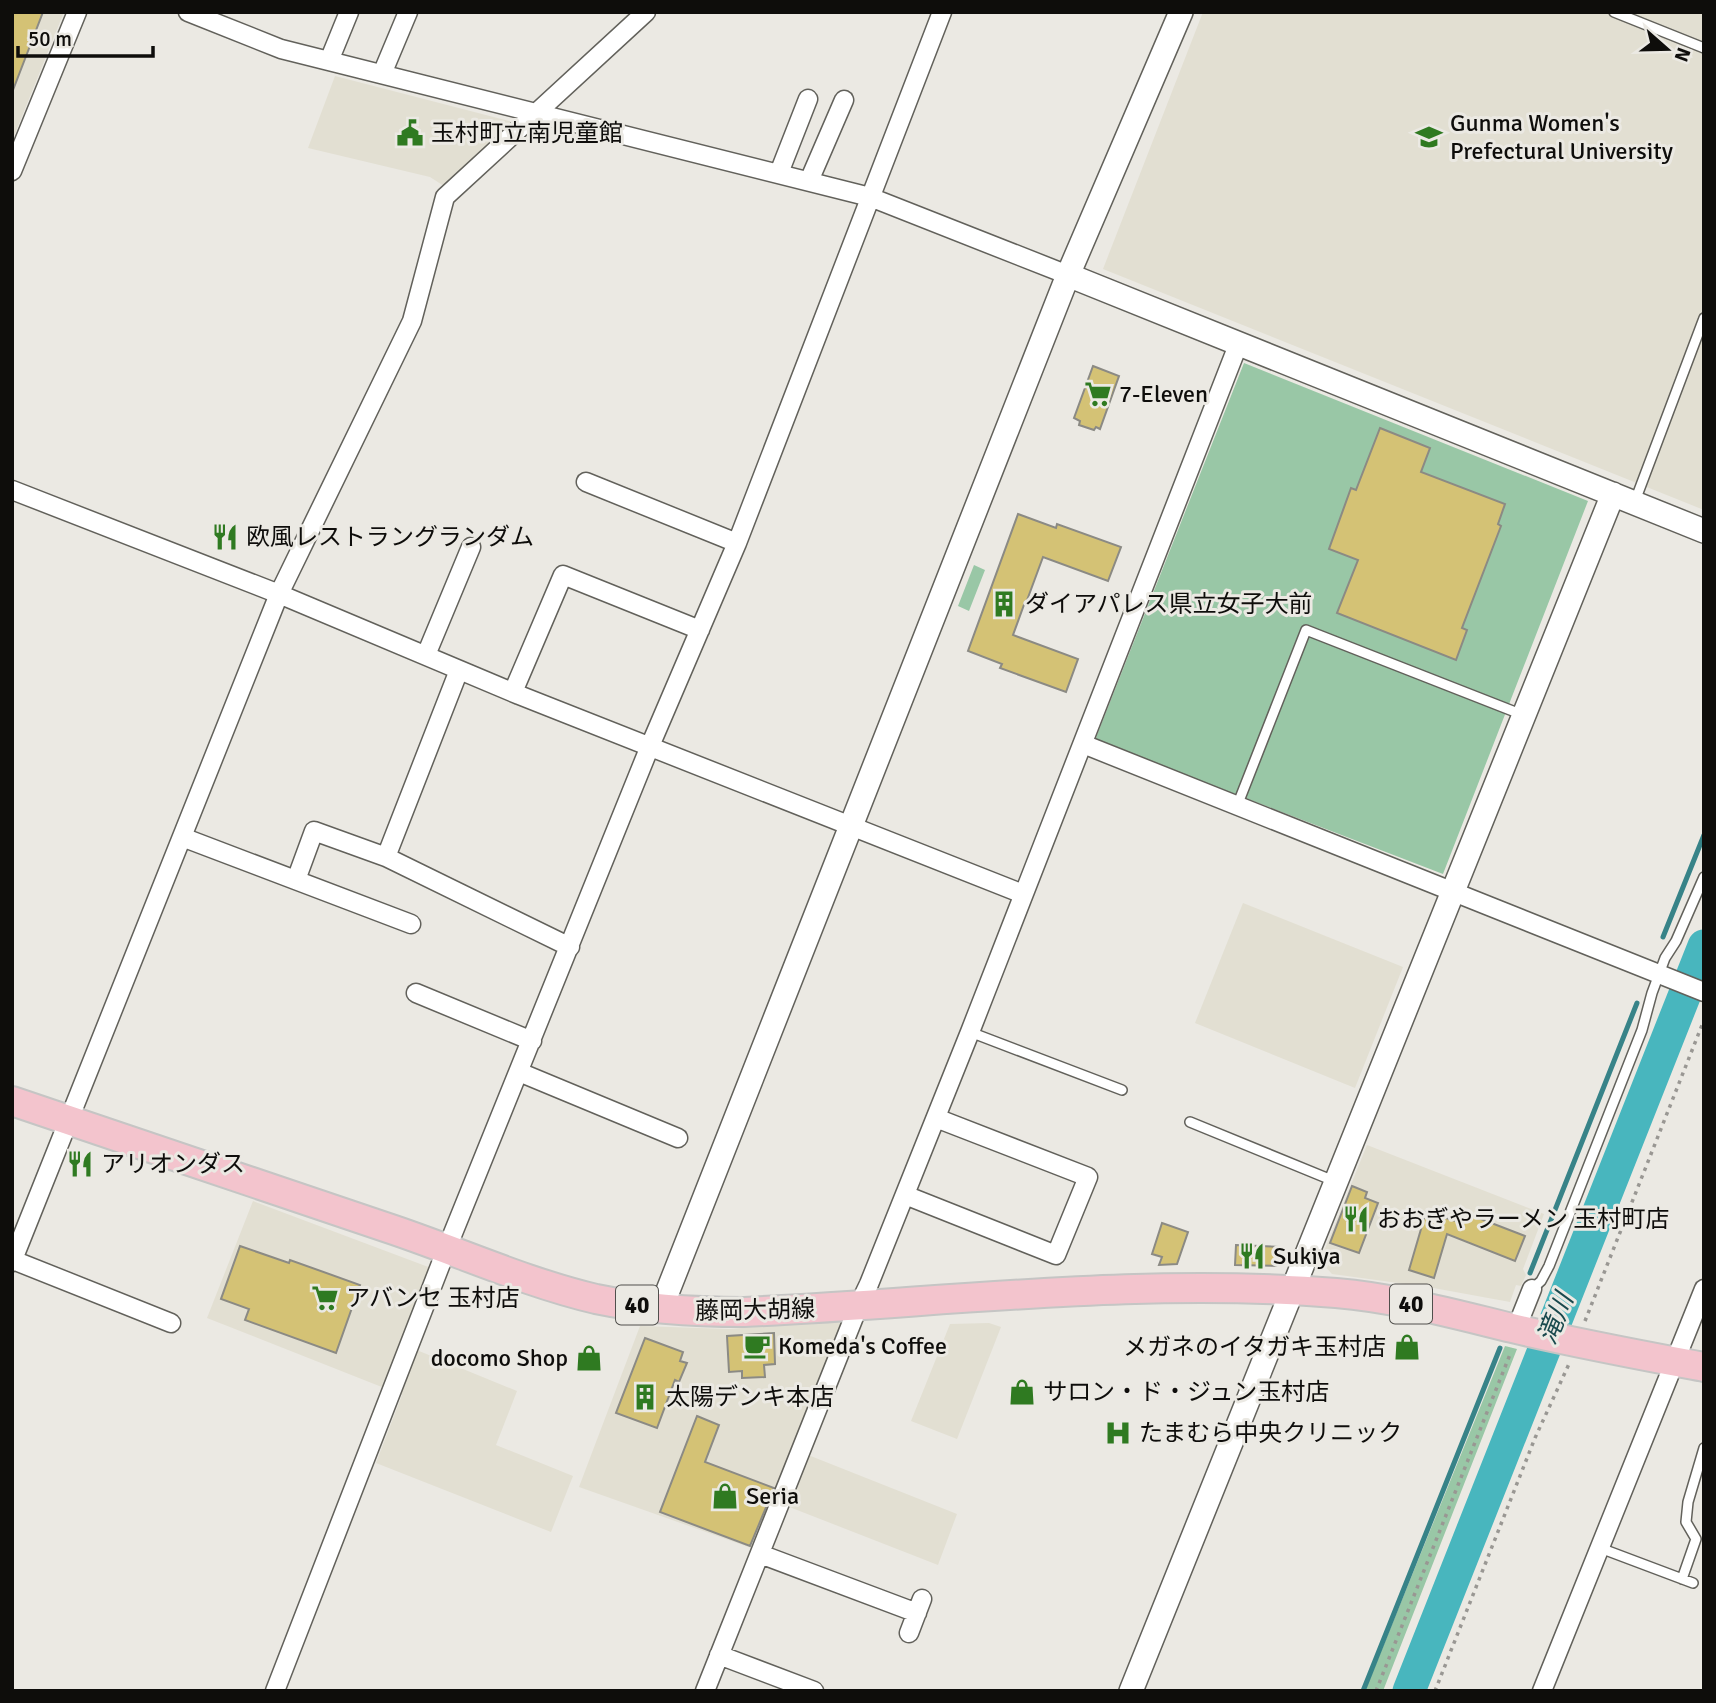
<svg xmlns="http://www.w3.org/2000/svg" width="1716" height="1703" viewBox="0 0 1716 1703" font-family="Signika,'Noto Sans JP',sans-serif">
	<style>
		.built { fill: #e2dfd2 }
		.green { fill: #99c7a6 }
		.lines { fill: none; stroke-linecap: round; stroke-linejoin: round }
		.stream { stroke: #378388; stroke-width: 5 }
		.river { stroke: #48b6be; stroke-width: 33 }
		.building { fill: #d4c275; stroke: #8b8a84; stroke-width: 2 }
		.service-casing { stroke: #62615b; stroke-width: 12 }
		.minor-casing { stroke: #62615b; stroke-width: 21 }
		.tertiary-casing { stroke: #62615b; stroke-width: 26 }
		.primary-casing { stroke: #c5c5c4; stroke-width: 32 }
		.path { stroke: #999793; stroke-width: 3.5; stroke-dasharray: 3.5 5; stroke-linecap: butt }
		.service { stroke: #fff; stroke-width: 9 }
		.minor { stroke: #fff; stroke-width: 18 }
		.tertiary { stroke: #fff; stroke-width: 23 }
		.primary { stroke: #f3c4cd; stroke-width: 28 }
		.labels { text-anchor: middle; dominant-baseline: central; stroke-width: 6; stroke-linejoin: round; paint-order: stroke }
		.shield { fill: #ebe9e3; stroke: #504f4c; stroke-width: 2 }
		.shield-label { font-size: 23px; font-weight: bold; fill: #0e0d0b }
		.poi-label { font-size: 24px; fill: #0e0d0b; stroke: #ebe9e3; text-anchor: start }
		.street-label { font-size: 24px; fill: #0e0d0b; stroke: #ebe9e3 }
		.water-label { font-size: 26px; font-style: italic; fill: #19494d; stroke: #ebe9e3 }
	</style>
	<rect width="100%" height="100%" fill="#ebe9e3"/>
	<path class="built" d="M12 12H64L12 141Z
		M1203 12H1704V510L1103 269Z
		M335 76 513 122 444 186 430 177 308 148Z
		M1243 903 1403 967 1355 1088 1195 1023Z
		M1367 1145 1544 1214 1523 1269 1526 1275 1521 1286 1516 1285 1510 1302 1428 1287 1332 1274 1320 1261Z
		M253 1201 431 1268 402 1344 517 1391 496 1445 573 1476 551 1532 376 1463 402 1395 207 1318Z
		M845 1320 793 1449 957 1514 938 1565 774 1501 754 1549 579 1487 640 1326 729 1329Z
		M989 1323 1001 1327 957 1439 911 1421 950 1324Z"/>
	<path class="green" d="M1244 363 1588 501 1443 874 1095 740Z
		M974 565 985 570 969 611 958 606Z
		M1505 1346 1517 1349 1383 1691H1365Z"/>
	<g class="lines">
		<path class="stream" d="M1663 937 1704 835
			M1530 1273 1637 1003
			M1363 1691 1500 1348"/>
		<path class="river" d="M1409 1691 1704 946"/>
	</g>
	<path class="building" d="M12 12H43L13 90H12Z
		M1093 366 1119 376 1100 429 1096 427 1094 430 1079 425 1080 421 1074 418Z
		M1380 428 1430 448 1421 472 1505 504 1498 524 1501 526 1462 628 1467 630 1456 660 1337 613 1358 560 1329 549 1351 488 1356 490Z
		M1018 514 1056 528 1057 524 1121 547 1108 581 1043 557 1026 603 1025 602 1013 635 1078 659 1066 692 1000 668 1002 664 968 651Z
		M1352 1186 1367 1192 1365 1198 1378 1203 1359 1253 1330 1243Z
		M1426 1212 1459 1222 1463 1212 1525 1236 1515 1261 1447 1234 1434 1278 1409 1270Z
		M1162 1223 1188 1232 1177 1264 1159 1265 1162 1257 1152 1254Z
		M1236 1245 1281 1247V1266L1235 1265Z
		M240 1246 289 1263 290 1260 360 1285 336 1353 245 1320 249 1309 221 1299Z
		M774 1333 775 1364 764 1365 765 1377 742 1378V1371L729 1372 727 1336Z
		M645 1338 683 1352 680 1361 687 1363 679 1382 675 1380 657 1428 616 1413Z
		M697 1416 719 1425 705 1462 774 1488 750 1546 660 1512Z"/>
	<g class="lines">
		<g class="service-casing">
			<path id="service" d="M1614 12 1704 48
				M1635 501 1704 318
				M1237 806 1306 630 1523 715
				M970 1032 1122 1090
				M1190 1122 1334 1181
				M1532 1289 1541 1281 1549 1266 1642 1030 1652 993 1665 958 1676 941 1704 877
				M1600 1548 1693 1583
				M1682 1579 1696 1539 1686 1522 1688 1502 1704 1448"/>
		</g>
		<g class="minor-casing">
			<path id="minor" d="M188 12 281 49 870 197 1068 275
				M329 61 349 12
				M382 74 408 12
				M12 171 77 12
				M779 173 808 99
				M809 181 844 100
				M586 482 737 543
				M12 490 279 594 519 695 1023 894
				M426 655 471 547
				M513 692 563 575 700 630
				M1083 744 1704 992
				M182 837 411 924
				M386 857 570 947
				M296 880 314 831 386 857 459 670
				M416 993 532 1041
				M519 1072 678 1138
				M905 1195 1056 1255 1088 1177 936 1118
				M13 1260 171 1323
				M12 1262 279 594 412 321 445 197 646 12
				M1516 1329 1532 1289
				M760 1554 917 1613
				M909 1633 922 1599
				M719 1655 814 1691
				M275 1691 447 1248 650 746 737 543 942 12
				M705 1691 858 1307 869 1284 970 1032 1238 345
				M1542 1691 1704 1289"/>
		</g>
		<g class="tertiary-casing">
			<path id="tertiary" d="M1068 275 1704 531
				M664 1309 667 1293 1068 275 1181 12
				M1131 1691 1613 494"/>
		</g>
		<g class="primary-casing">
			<path id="primary" d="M12 1101C136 1143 261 1185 385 1227 455 1250 524 1282 596 1299 644 1309 695 1312 744 1312 941 1303 1139 1277 1336 1293 1396 1298 1454 1314 1512 1328 1575 1343 1640 1355 1704 1367"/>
		</g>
		<path class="path" d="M1585 1321 1704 1020
			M1376 1691 1511 1352
			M1435 1691 1535 1438 1569 1364"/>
		<use href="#service" class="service"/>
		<use href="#minor" class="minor"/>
		<use href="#tertiary" class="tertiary"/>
		<use href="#primary" class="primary"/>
	</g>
	<defs>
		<g id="civic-bare" transform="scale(2.1)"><path d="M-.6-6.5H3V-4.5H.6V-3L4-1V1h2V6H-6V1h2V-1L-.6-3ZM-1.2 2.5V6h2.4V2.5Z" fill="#2f7a21" stroke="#ebe9e3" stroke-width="2.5" paint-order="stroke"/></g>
		<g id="university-bare" transform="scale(2.1)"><path d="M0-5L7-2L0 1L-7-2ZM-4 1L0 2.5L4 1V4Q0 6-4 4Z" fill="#2f7a21" stroke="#ebe9e3" stroke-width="2.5" paint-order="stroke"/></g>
		<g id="supermarket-bare" transform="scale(2.1)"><path d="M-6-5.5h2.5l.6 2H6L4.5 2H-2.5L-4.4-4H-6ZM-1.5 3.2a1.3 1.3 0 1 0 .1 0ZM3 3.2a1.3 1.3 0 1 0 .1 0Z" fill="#2f7a21" stroke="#ebe9e3" stroke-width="2.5" paint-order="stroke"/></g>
		<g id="restaurant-bare" transform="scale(2.1)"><path d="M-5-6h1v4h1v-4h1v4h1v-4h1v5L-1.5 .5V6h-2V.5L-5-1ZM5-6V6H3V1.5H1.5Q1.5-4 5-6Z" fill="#2f7a21" stroke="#ebe9e3" stroke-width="2.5" paint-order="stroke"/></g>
		<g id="building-bare" transform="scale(2.1)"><path d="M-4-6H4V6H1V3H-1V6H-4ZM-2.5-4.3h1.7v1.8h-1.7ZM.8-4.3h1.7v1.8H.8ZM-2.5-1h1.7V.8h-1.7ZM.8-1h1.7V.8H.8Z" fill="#2f7a21" stroke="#ebe9e3" stroke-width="2.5" paint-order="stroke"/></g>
		<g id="cafe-bare" transform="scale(2.1)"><path d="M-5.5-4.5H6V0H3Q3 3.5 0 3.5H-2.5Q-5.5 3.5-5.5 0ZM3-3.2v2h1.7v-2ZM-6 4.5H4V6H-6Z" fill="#2f7a21" stroke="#ebe9e3" stroke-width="2.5" paint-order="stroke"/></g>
		<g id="shop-bare" transform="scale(2.1)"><path d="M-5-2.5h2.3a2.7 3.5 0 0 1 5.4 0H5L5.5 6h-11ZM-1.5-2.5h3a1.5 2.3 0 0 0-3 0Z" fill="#2f7a21" stroke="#ebe9e3" stroke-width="2.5" paint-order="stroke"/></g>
		<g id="hospital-bare" transform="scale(2.1)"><path d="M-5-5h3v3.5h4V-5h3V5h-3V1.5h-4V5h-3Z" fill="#2f7a21" stroke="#ebe9e3" stroke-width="2.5" paint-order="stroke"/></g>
	</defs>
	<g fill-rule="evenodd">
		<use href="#civic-bare" x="410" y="133"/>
		<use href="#university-bare" x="1429" y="137"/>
		<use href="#supermarket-bare" x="1098" y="394"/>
		<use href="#restaurant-bare" x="225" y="537"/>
		<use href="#building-bare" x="1004" y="604"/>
		<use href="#restaurant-bare" x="80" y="1164"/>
		<use href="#restaurant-bare" x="1356" y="1219"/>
		<use href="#restaurant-bare" x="1252" y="1256"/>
		<use href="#supermarket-bare" x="325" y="1298"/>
		<use href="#cafe-bare" x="757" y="1346"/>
		<use href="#shop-bare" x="1407" y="1347"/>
		<use href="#shop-bare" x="589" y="1358"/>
		<use href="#shop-bare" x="1022" y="1392"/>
		<use href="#building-bare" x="645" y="1397"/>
		<use href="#hospital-bare" x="1118" y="1433"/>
		<use href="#shop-bare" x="725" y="1496"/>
	</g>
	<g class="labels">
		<g class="shield">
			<rect x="1390" y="1284.5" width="42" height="39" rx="5"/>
			<rect x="616" y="1285.5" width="42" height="39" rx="5"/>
		</g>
		<g class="shield-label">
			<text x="1411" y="1304">40</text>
			<text x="637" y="1305">40</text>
		</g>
		<g class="poi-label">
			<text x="1450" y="123">Gunma Women's<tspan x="1450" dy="28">Prefectural University</tspan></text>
			<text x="431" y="133">玉村町立南児童館</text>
			<text x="1119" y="394">7-Eleven</text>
			<text x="246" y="537">欧風レストラングランダム</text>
			<text x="1025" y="604">ダイアパレス県立女子大前</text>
			<text x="101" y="1164">アリオンダス</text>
			<text x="1377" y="1219">おおぎやラーメン 玉村町店</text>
			<text x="1273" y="1256">Sukiya</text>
			<text x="346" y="1298">アバンセ 玉村店</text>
			<text x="778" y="1346">Komeda's Coffee</text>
			<text x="1386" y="1347" text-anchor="end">メガネのイタガキ玉村店</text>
			<text x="568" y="1358" text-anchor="end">docomo Shop</text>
			<text x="1043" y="1392">サロン・ド・ジュン玉村店</text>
			<text x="666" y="1397">太陽デンキ本店</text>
			<text x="1139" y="1433">たまむら中央クリニック</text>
			<text x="746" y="1496">Seria</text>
		</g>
		<g class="street-label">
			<text transform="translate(755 1310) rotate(-1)">藤岡大胡線</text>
		</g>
		<g class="water-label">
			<text transform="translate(1556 1319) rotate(-68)">滝川</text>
		</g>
	</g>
	<rect width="1716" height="1703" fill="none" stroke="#0e0d0b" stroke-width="28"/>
	<g transform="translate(1667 49) rotate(110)" stroke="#ebe9e3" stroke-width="5" paint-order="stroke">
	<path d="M0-5L12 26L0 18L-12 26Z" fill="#0e0d0b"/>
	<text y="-10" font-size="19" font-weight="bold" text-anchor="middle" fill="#0e0d0b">N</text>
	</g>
	<path d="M18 46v10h135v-10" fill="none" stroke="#0e0d0b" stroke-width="3.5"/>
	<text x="28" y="46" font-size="21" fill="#0e0d0b" stroke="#ebe9e3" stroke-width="5" paint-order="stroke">50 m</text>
</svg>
